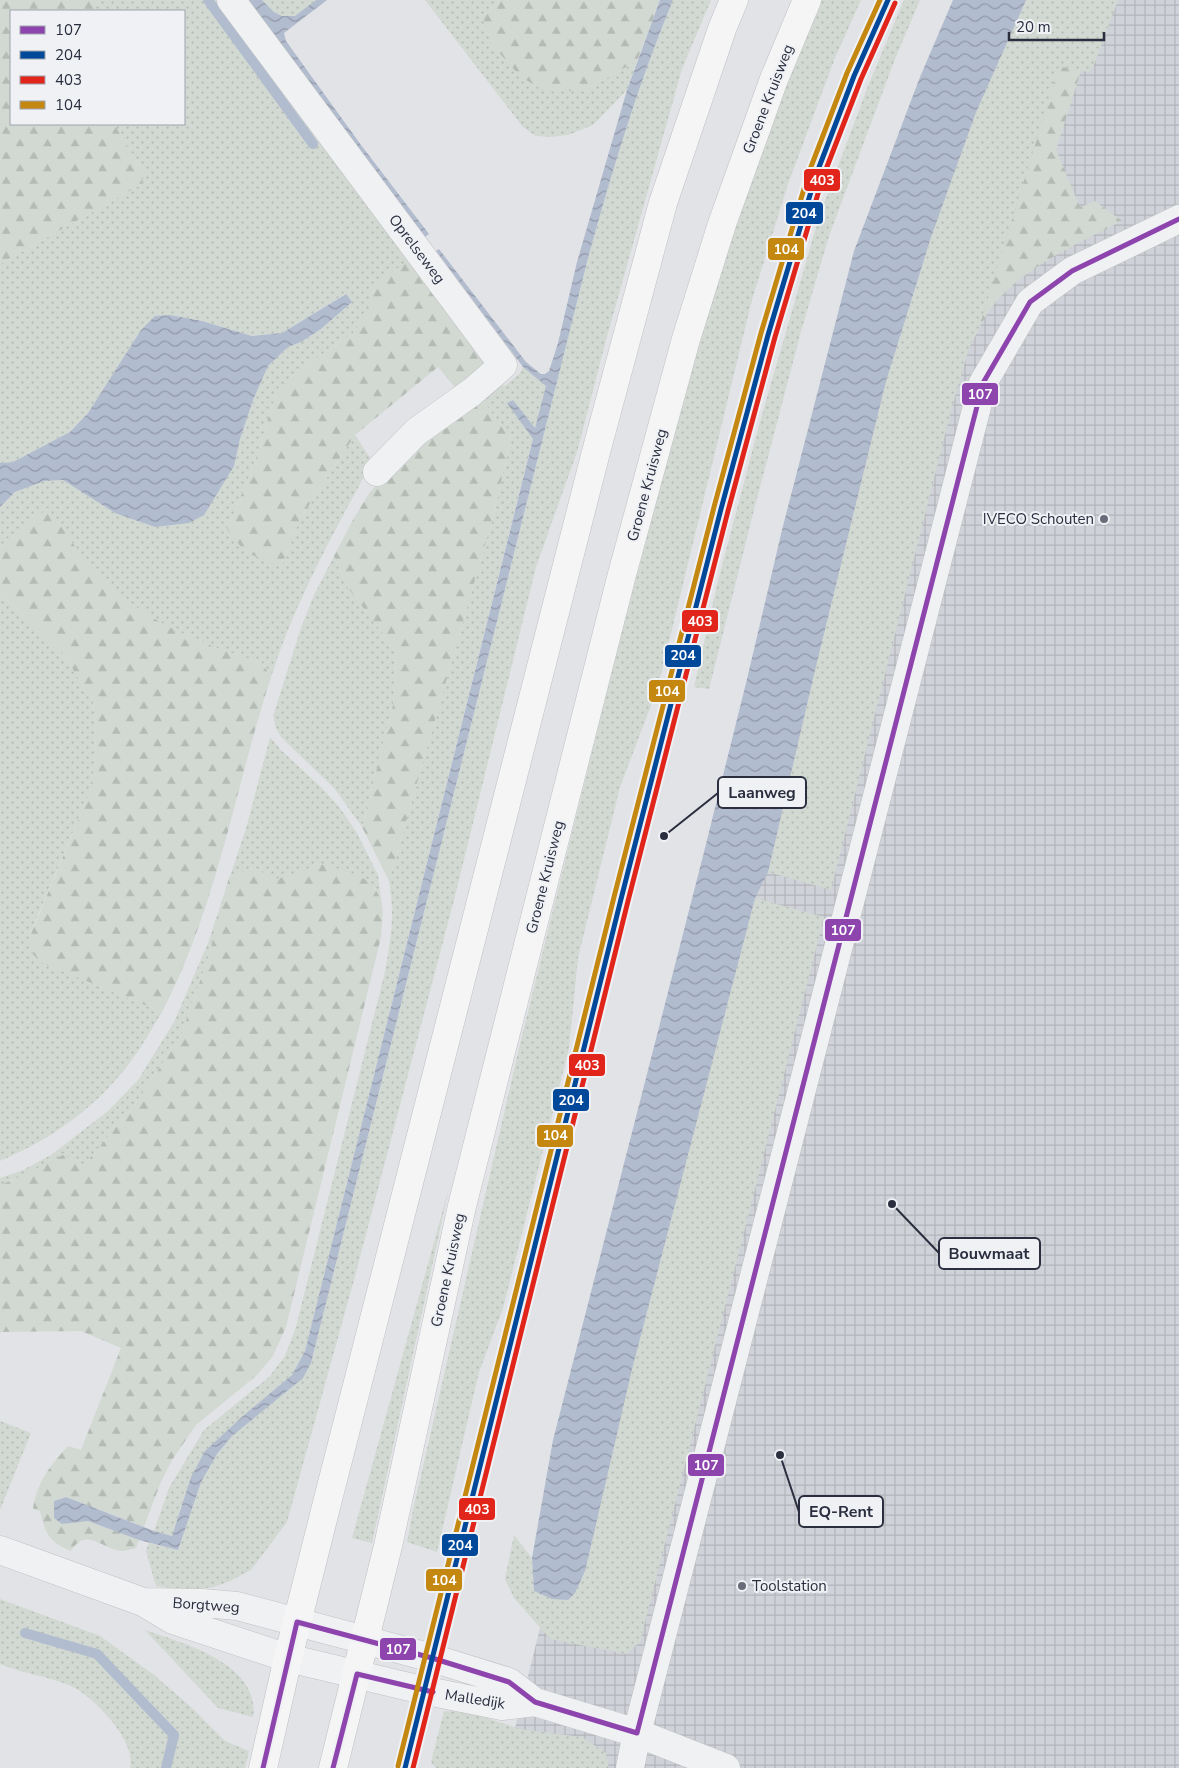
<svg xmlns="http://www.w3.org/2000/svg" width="1179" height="1768" viewBox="0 0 1179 1768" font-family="'Nunito Sans',sans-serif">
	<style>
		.industrial { fill: url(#industrial-grid) }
		.grass { fill: url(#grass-dots) }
		.forest { fill: url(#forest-firs) }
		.water { fill: url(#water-waves) }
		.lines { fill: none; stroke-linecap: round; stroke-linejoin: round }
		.stream { stroke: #b2bccf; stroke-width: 10 }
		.street-casing { stroke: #c0c1c4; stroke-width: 29 }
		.primary-casing { stroke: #bec0c3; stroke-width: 29 }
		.street { stroke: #f0f1f3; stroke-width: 28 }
		.primary { stroke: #f5f5f6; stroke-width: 28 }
		.bus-1-casing { stroke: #eff1f5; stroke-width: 9 }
		.bus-2-casing { stroke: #eff1f5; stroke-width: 9 }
		.bus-3-casing { stroke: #eff1f5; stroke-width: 9 }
		.bus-4-casing { stroke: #eff1f5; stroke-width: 9 }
		.bus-1 { stroke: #8e44ad; stroke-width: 5 }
		.bus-2 { stroke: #004899; stroke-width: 5 }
		.bus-3 { stroke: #e1251b; stroke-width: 5 }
		.bus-4 { stroke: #c48810; stroke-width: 5 }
		.poi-dot { fill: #6a6d79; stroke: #eff1f5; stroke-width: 2 }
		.labels { text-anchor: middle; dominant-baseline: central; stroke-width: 4; stroke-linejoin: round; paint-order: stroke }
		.street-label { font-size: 15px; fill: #2a2e3e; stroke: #eff1f5 }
		.poi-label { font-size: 15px; fill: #2a2e3e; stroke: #eff1f5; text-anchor: end }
		.leader { fill: none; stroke: #2a2e3e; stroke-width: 2 }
		.callout-dot { fill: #2a2e3e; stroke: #eff1f5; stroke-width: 2 }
		.callout { fill: #eff1f5; stroke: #2a2e3e; stroke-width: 2 }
		.callout-label { font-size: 16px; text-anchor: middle; font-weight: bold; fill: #2a2e3e }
		.line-badge { stroke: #eff1f5; stroke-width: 2 }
		.badge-label { font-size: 14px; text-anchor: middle; font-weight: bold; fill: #fff }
	</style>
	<defs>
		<pattern id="industrial-grid" width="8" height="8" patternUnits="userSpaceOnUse" patternTransform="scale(1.25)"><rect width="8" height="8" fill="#d0d2d9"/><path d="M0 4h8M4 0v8" fill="none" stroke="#b3b5bb"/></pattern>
		<pattern id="grass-dots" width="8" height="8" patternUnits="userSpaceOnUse" patternTransform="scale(1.25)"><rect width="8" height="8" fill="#d1d9d2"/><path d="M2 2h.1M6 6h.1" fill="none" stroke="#b4bbb5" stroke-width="1.8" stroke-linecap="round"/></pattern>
		<pattern id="forest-firs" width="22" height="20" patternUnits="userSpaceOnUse" patternTransform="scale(1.25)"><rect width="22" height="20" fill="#d1d9d2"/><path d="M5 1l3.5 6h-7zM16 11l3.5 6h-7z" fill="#b4bbb5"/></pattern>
		<pattern id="water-waves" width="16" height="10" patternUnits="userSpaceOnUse" patternTransform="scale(1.25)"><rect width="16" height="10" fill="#b2bccf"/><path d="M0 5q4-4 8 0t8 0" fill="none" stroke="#9199a9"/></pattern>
	</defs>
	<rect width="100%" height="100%" fill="#e2e3e6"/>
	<path class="industrial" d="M992 0H1179V1768H505L858 356Z"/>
	<path class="grass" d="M95 0H221L413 258 352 334 305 366 277 390 254 465 227 529 281 567 300 519 355 435 374 464 366 473C330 539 294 605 271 677L262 663C200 644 138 620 94 570 77 552 63 529 48 509L7 539 0 547V507L15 492 44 481 64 480 115 513 155 527 234 466 240 439 253 400 268 366 288 347 301 342 321 329 351 303 345 294 282 333 252 336 202 321 170 315 141 330 88 413 70 432 13 462 0 463V264L142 184 144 173 114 124H184V11H95Z
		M262 0H316C309 5 303 11 296 15 284 21 269 10 262 0Z
		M425 0H499L484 16 583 91 637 61 627 90 593 125 568 135 551 137 536 136 523 127Z
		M673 0H711L682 69 606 340 577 452 536 567 454 900 355 1276 287 1522 251 1570 230 1581 214 1587 198 1589H178L156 1586 146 1551 149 1543 178 1550C186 1528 191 1502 201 1481 223 1434 273 1398 311 1363L588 258C612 171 638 84 673 0Z
		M822 0H861L835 58 788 184 752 300 658 687 620 787 578 958 569 1048 503 1308 479 1372 437 1552 407 1542 413 1510 519 1048 620 639 686 390 745 190 801 43Z
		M904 0H920L895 59 829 236 802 328 754 510 709 689 694 687 717 585 758 429 819 217 868 86Z
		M1026 0H1118L1094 65 1089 72 1059 68 978 331 969 348 951 411 831 890 768 872 815 670 886 381 931 237 976 112Z
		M523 367 547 386 535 428 513 400 507 403 533 438 305 1351 292 1375 274 1390 191 1477 172 1536 154 1531 169 1488 204 1430 269 1377 285 1356 296 1327 385 972C391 937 395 916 389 881L493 517 511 438 479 396 495 387 506 385 519 374Z
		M334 556 348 588 395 649 396 678 393 705 362 827 334 788 281 737 276 728 273 716 300 631 314 595Z
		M0 596 12 604 64 655 93 702 96 734 94 770 88 796 31 932C27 945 31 952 41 962L162 1012C155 1023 149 1034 142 1045 109 1098 57 1137 0 1161Z
		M270 737 282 751 323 789 340 808 357 833 378 875 382 907 375 888 321 864 278 880 253 868 230 877 209 955 181 1035 135 1105 84 1165 22 1176 0 1185V1178L23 1170 51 1155 108 1111 138 1080 174 1022 208 943 247 825Z
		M755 898 824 917 640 1642 626 1654 550 1639 514 1598 505 1579 514 1535 532 1558 534 1591 585 1571 632 1369Z
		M449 1188 372 1543 352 1538Z
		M0 1421 31 1433 0 1510Z
		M0 1599 100 1636 154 1675 191 1707 225 1741 249 1751 245 1768H130C137 1742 95 1698 73 1687 50 1676 23 1674 0 1664Z
		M145 1630C183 1643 261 1664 253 1717L218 1708Z
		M444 1711 469 1712 520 1729 582 1737 606 1753 609 1768H436L431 1762Z"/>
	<path class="forest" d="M0 0H95V11H11V124H114L144 173 142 184 0 264Z
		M499 0H660L637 61 583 91H545L521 77 493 46 484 26V16Z
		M1059 67 1073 68 1081 71 1056 150 1080 207 1095 201 1122 221C1072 247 1002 275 978 331Z
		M413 258 489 357 483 374 458 391 438 367 355 435 300 519 281 567 245 552 227 529 254 465 277 390 305 366 352 334 369 312V287Z
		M479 396 511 438 493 517 389 881 362 827 393 705 396 678 395 649 348 588 334 556 350 525 368 495 383 476Z
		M48 508C63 529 77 551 94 570 138 620 201 644 262 663L271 677C235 788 217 907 162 1012L40 962 32 953 28 941 88 796 94 770 96 734 93 702 64 655 12 604 0 596V547L7 539Z
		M321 864C347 872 375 874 382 905 384 915 381 928 381 937L286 1327 273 1356 256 1376 196 1425 172 1460 160 1484 144 1527 66 1497 54 1501 81 1521H88L139 1540 136 1548C133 1549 128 1550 124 1551 103 1551 87 1525 71 1551 49 1542 45 1533 40 1511L33 1509C37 1482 50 1466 68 1446L81 1450 121 1348 81 1331 0 1332V1185L22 1176 63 1155 84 1165 135 1105 181 1035 209 955 229 877 253 868 278 879Z"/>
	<path class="water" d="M247 0H262L274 12 282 16H295L316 0H327L284 33 286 41 361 145 429 234 425 237Z
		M660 0H673C638 84 612 171 588 258L311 1363 303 1378 232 1436 217 1454 201 1482 178 1550 139 1540 88 1521 62 1524 54 1518V1501L66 1497 154 1531 172 1536 191 1477 205 1451 243 1416 292 1375 305 1351 533 439 507 403 513 400 535 428 546 386 523 367 436 251 439 249 526 362 541 374H545L549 371 558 343 577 262 627 90Z
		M953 0H1026L976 112 931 237 886 381 815 670 768 872 755 898 632 1369 585 1571 575 1593 568 1600 552 1599 534 1591 532 1558 553 1440 704 852 747 679 782 530 854 251 920 77Z
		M346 294 352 302 321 329 301 342 288 347 268 366 253 400 240 439 234 466 204 515 189 523 155 527 115 513 63 480 44 481 15 492 0 507V463L13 462 70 432 88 413 141 330 155 316 170 315 202 321 252 336 282 333Z"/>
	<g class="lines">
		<path class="stream" d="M208 0 313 144
			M25 1633 97 1654 174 1735 166 1768"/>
		<g class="street-casing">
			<path id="street" d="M231 0 503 365 472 392 416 432 377 472
				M0 1550 143 1602 173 1620 288 1658 422 1690 502 1706 535 1702
				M143 1602 202 1603 237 1606 432 1658 509 1682 535 1702 637 1733 726 1768
				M630 1768 637 1733 983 383 1030 302 1072 271 1179 219"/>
		</g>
		<g class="primary-casing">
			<path id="primary" d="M263 1768 288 1658 327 1503 596 452 663 203 722 29 734 0
				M333 1768 388 1546 462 1206 621 578 686 339 722 224 774 79 807 0"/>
		</g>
		<use href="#street" class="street"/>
		<use href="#primary" class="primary"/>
		<g class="bus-1-casing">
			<path id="bus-1" d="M637 1733 983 383 1030 302 1072 271 1179 219
				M263 1768 297 1622 432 1658 509 1682 535 1702 637 1733
				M333 1768 357 1674 433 1692"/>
		</g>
		<g class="bus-2-casing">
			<path id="bus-2" d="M405 1768 621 899 721 509 768 335 816 175 854 76 888 0"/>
		</g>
		<g class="bus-3-casing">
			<path id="bus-3" d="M413 1768 628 901 728 511 775 337 823 177 861 79 895 3"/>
		</g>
		<g class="bus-4-casing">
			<path id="bus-4" d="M398 1766 614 897 714 507 761 333 809 172 847 73 880 0"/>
		</g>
		<use href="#bus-1" class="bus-1"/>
		<use href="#bus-2" class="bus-2"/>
		<use href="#bus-3" class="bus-3"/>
		<use href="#bus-4" class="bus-4"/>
	</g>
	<g class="poi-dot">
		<circle cx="1104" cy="519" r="5"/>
		<circle cx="742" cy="1586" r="5"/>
	</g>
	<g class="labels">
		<g class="street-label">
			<text transform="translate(768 99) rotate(-69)">Groene Kruisweg</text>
			<text transform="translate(417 249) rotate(53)">Oprelseweg</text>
			<text transform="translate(647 485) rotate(-75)">Groene Kruisweg</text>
			<text transform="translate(545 877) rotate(-76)">Groene Kruisweg</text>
			<text transform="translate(448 1270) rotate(-78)">Groene Kruisweg</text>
			<text transform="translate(206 1605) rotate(4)">Borgtweg</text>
			<text transform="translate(475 1699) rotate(9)">Malledijk</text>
		</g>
		<g class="poi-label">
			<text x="1094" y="519">IVECO Schouten</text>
			<text x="752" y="1586" text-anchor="start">Toolstation</text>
		</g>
	</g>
	<path class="leader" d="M664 836L718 793M892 1204L939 1253M780 1455L799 1512"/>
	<g class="callout-dot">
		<circle cx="664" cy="836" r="5"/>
		<circle cx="892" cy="1204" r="5"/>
		<circle cx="780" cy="1455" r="5"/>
	</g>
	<g class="callout">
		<rect x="718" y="777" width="88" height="31" rx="5"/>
		<rect x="939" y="1238" width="101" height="31" rx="5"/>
		<rect x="799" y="1496" width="84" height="31" rx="5"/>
	</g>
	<g class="callout-label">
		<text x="762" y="798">Laanweg</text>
		<text x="989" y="1259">Bouwmaat</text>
		<text x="841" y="1517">EQ-Rent</text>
	</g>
	<g class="line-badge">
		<rect x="803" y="168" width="38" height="24" rx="5" fill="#e1251b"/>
		<rect x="785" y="201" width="39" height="24" rx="5" fill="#004899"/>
		<rect x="767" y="237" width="38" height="24" rx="5" fill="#c48810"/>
		<rect x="961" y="382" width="38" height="24" rx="5" fill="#8e44ad"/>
		<rect x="681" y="609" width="38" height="24" rx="5" fill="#e1251b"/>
		<rect x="664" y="644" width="38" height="24" rx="5" fill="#004899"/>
		<rect x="648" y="679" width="38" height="24" rx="5" fill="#c48810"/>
		<rect x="824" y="918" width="38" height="24" rx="5" fill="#8e44ad"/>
		<rect x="568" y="1053" width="38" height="24" rx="5" fill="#e1251b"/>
		<rect x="552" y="1088" width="38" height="24" rx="5" fill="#004899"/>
		<rect x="536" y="1124" width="38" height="24" rx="5" fill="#c48810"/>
		<rect x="687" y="1453" width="38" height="24" rx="5" fill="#8e44ad"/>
		<rect x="458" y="1497" width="38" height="24" rx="5" fill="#e1251b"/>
		<rect x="441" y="1533" width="38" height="24" rx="5" fill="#004899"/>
		<rect x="425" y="1568" width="38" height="24" rx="5" fill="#c48810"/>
		<rect x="379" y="1637" width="38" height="24" rx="5" fill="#8e44ad"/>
	</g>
	<g class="badge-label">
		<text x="822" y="185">403</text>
		<text x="804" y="218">204</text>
		<text x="786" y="254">104</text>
		<text x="980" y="399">107</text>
		<text x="700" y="626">403</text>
		<text x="683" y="660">204</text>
		<text x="667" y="696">104</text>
		<text x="843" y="935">107</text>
		<text x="587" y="1070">403</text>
		<text x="571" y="1105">204</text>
		<text x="555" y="1140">104</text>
		<text x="706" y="1470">107</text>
		<text x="477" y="1514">403</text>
		<text x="460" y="1550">204</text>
		<text x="444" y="1585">104</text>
		<text x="398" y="1654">107</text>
	</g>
	<rect x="10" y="10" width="175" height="115" fill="#eff1f5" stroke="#a0a3ac"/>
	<rect x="20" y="26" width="25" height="8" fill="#8e44ad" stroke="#a0a3ac"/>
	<text x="55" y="35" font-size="15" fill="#2a2e3e">107</text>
	<rect x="20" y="51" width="25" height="8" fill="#004899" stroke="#a0a3ac"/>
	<text x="55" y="60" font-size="15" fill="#2a2e3e">204</text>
	<rect x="20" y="76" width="25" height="8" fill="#e1251b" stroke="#a0a3ac"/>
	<text x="55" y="85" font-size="15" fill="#2a2e3e">403</text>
	<rect x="20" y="101" width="25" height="8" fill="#c48810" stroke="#a0a3ac"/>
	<text x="55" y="110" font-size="15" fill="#2a2e3e">104</text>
	<path d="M1009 32v8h95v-8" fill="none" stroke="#2a2e3e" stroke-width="2.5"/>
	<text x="1016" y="32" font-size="15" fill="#2a2e3e" stroke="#eff1f5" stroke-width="4" paint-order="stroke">20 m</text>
</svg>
